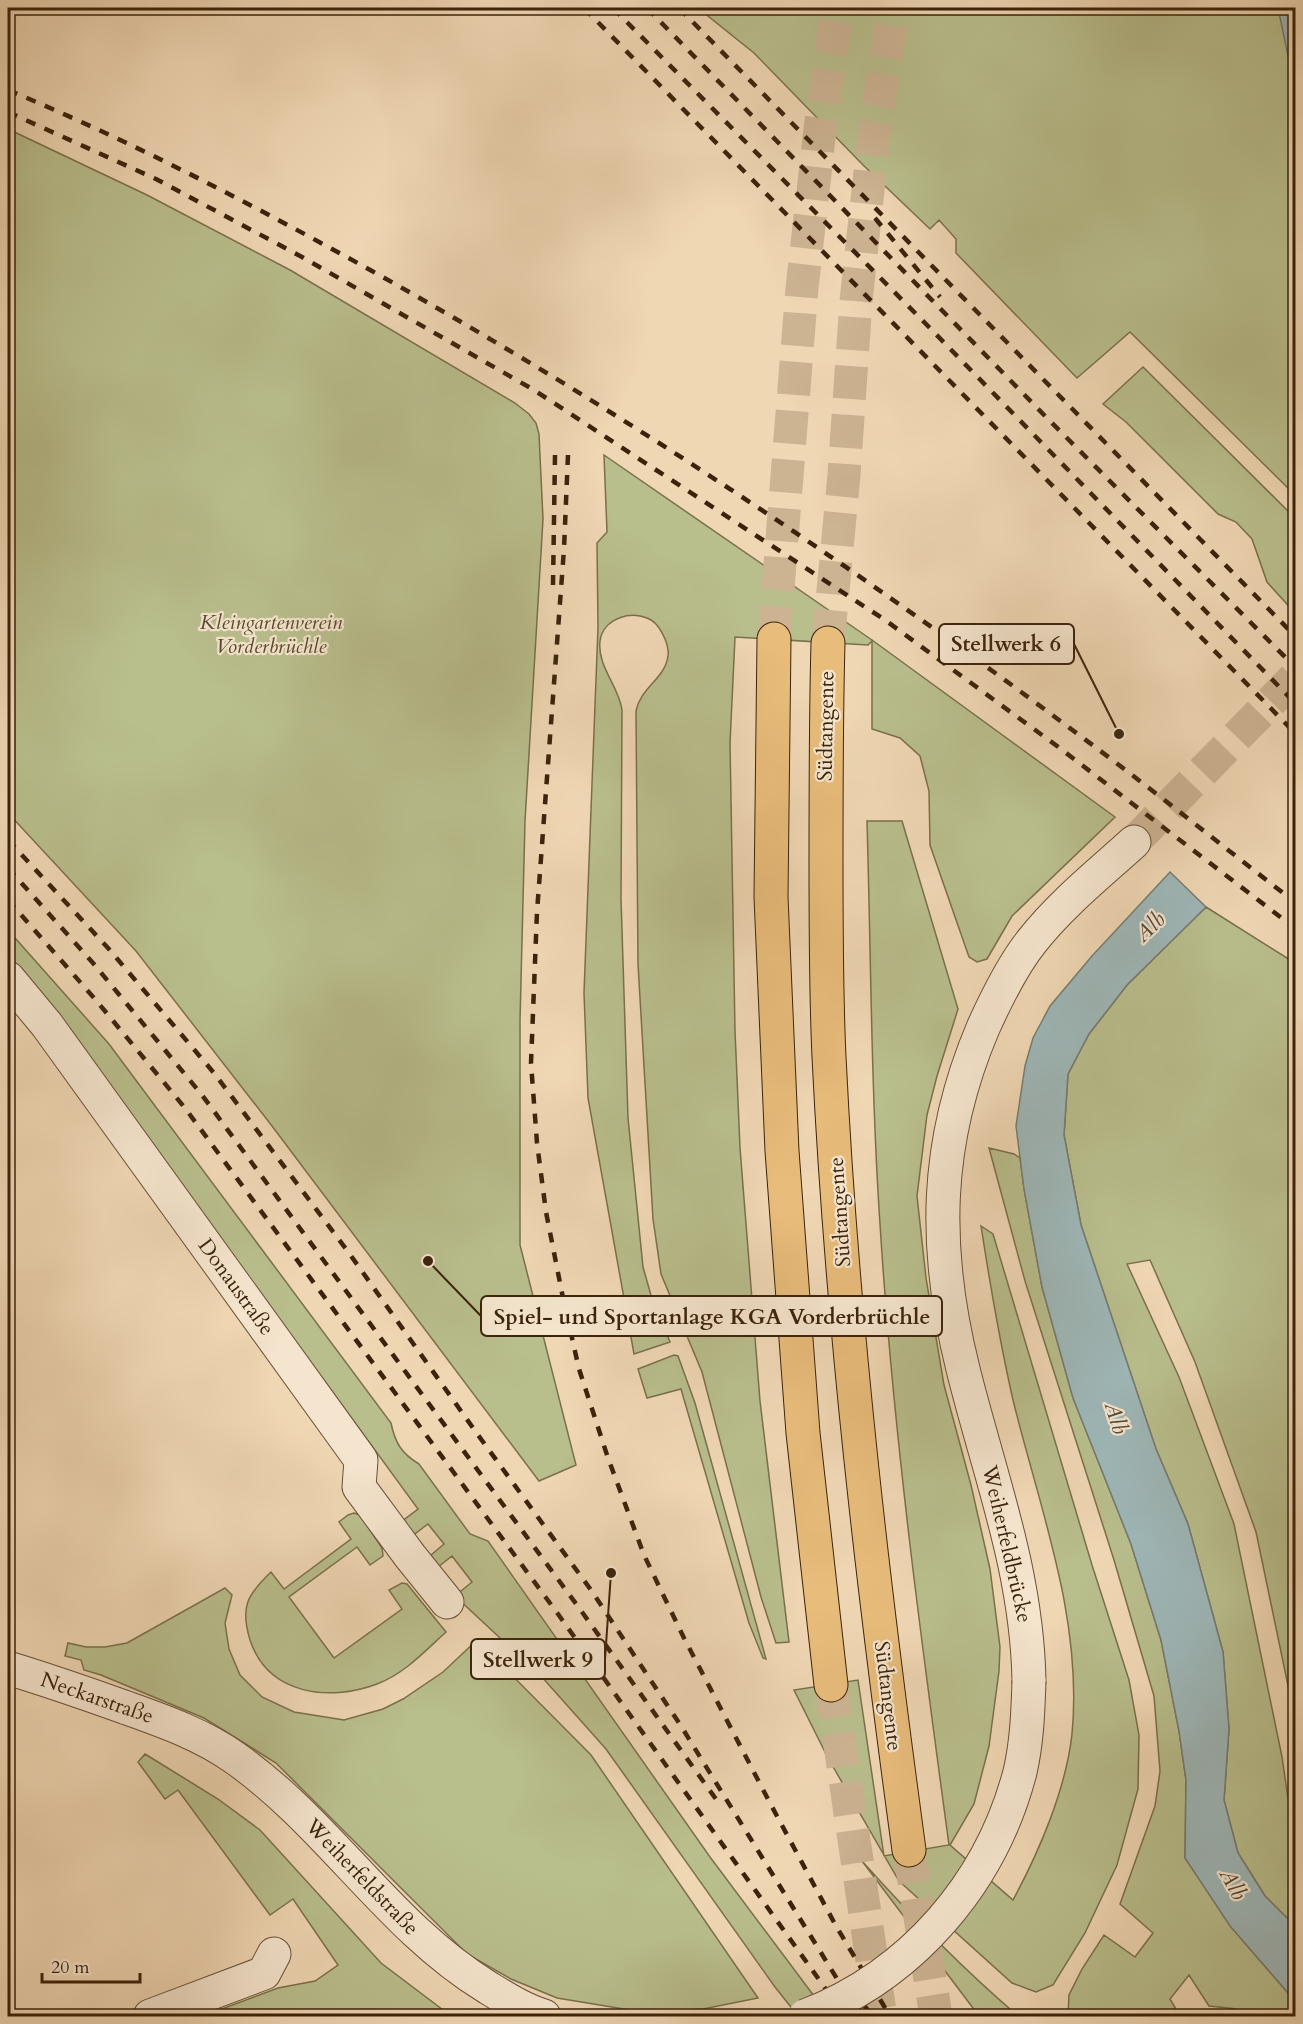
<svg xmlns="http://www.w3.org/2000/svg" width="1303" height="2024" viewBox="0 0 1303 2024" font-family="Cardo,serif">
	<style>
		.green { fill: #b9be8d; stroke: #7a704c; stroke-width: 1.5 }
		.water { fill: #9eb7b8; stroke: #767c73; stroke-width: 1.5 }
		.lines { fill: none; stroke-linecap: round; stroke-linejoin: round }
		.tertiary-tunnel { stroke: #ccb392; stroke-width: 33; stroke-dasharray: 33 16; stroke-linecap: butt }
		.trunk-tunnel { stroke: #ccb392; stroke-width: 33; stroke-dasharray: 33 16; stroke-linecap: butt }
		.minor-casing { stroke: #685035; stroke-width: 35 }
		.tertiary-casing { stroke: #685035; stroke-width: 35 }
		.trunk-casing { stroke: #3b230b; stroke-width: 35 }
		.minor { stroke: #f5e5ce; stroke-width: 33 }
		.tertiary { stroke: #f5e5ce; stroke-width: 33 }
		.trunk { stroke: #e8bc7a; stroke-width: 33 }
		.rail { stroke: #3b230b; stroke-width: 4.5; stroke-dasharray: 10 10; stroke-linecap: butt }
		.tertiary-bridge-casing { stroke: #685035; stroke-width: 35; stroke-linecap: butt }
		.tertiary-bridge { stroke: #f5e5ce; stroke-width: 33 }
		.labels { text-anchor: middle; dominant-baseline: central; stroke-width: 4.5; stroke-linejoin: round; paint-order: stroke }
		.park-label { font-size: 21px; font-style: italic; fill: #5a4a2c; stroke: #f5e5ce }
		.street-label { font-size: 21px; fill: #3b230b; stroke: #f5e5ce }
		.water-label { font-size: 22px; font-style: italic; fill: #544836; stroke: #f5e5ce }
		.leader { fill: none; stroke: #3b230b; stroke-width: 2 }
		.callout-dot { fill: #3b230b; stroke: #f5e5ce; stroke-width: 2 }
		.callout { fill: #f5e5ce; stroke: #3b230b; stroke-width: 2 }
		.callout-label { font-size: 22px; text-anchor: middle; font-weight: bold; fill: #3b230b }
	</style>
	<rect width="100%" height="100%" fill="#f0d7b4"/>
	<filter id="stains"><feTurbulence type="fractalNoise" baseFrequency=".00333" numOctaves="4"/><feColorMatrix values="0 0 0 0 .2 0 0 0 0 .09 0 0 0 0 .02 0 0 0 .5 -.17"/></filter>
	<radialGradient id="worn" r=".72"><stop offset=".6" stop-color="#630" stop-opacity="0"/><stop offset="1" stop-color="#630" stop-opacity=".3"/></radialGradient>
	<path class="green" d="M698 8H1295V495L1130 332 1077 378 956 253V239L939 220 930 229 863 165 754 53Z
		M8 129 147 195 290 270 515 403 529 414 536 423 539 434 543 519 525 821 520 1021V1245L576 1465 539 1481 272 1126 136 951 8 813Z
		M1143 367 1295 518V613L1267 582 1252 539 1236 522 1218 514 1126 422 1103 404Z
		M604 455 872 640 1115 817 1012 916 987 959 977 962 969 957 930 845 929 791 920 756 900 738 872 729V641L868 645 735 637 730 743 735 1031 740 1148 760 1401 789 1642 776 1643 761 1597 702 1372 661 1274 653 1219 638 964 636 711C640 688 665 679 668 656 669 650 667 644 665 639 662 632 658 624 651 620 633 609 603 618 600 641 597 667 619 686 622 710L621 899 628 1118 643 1267 652 1299 670 1342 634 1354 588 1098 584 993 598 627 597 543 607 532Z
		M867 821H902L958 1009 937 1076 927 1115 917 1196 926 1278 944 1385 971 1485 990 1569 1000 1647 999 1671 989 1746 974 1804 950 1845 1013 1900C1039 1852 1066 1789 1072 1734 1083 1619 1040 1510 1013 1400 1000 1343 990 1284 981 1226L993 1234 1092 1565 1129 1680 1139 1735 1138 1789 1117 1865 1085 1933 1053 1985 1036 1992 1012 1983 899 1881 828 1758 794 1690 858 1680 884 1856 949 1845C921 1639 893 1432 880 1224 871 1090 871 955 867 821Z
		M1206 907 1295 963V1719L1256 1532 1195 1362 1150 1260 1127 1264 1179 1377 1234 1524 1282 1757 1288 1798 1295 1816V1926L1265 1896 1238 1853 1224 1800 1229 1729 1223 1652 1188 1524 1156 1449 1081 1225 1064 1135 1068 1074 1089 1034 1127 985Z
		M8 930 109 1044 391 1423C395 1443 402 1454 419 1464L470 1534 488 1541 710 1857 829 2016H798L775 1987 606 1749 541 1676 455 1596 472 1582 452 1556 433 1571 424 1561 444 1544 428 1524 407 1540 397 1525 418 1509 80 1046 8 954Z
		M989 1148 1014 1154 1020 1158 1024 1189 1042 1287 1073 1398 1131 1544 1161 1640 1179 1731 1186 1780 1185 1858 1243 1941 1295 2001V2016H1246L1237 2009 1209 2006 1189 1975 1170 1999 1180 2016H1068L1069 1995 1082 1969 1104 1935 1135 1957 1153 1933 1120 1904 1155 1806 1160 1771 1154 1696 1114 1560 1025 1281Z
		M674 1355 678 1356 695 1403 766 1659 763 1658 749 1623 681 1389 647 1398 638 1369Z
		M354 1513 360 1515 382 1548 383 1556 370 1565 357 1547 289 1597 334 1658 402 1609 389 1590 402 1583 407 1584 446 1632C425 1651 404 1674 377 1684 329 1702 268 1695 250 1640 240 1607 247 1595 271 1572L284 1589 351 1539 339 1522 348 1515Z
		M225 1588 232 1595 225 1623 229 1649 240 1675 262 1697 294 1712 344 1720 383 1709 403 1699 443 1672 477 1640 591 1755 758 1998 703 2009 642 2012 557 1998 511 1979 467 1954 276 1763 204 1718 101 1675 84 1670 81 1660 65 1656 68 1643 86 1647H105L127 1643Z
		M145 1754 218 1799 260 1830 381 1963 451 2016H203L278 1988 315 1981 338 1965 293 1899 270 1915 178 1790 165 1799 138 1762Z
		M862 1861C911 1916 962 1968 1018 2016H979Z"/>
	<path class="water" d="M1278 8H1295V89Z
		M1170 872 1206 907 1127 985 1089 1034 1068 1074 1064 1135 1081 1225 1156 1449 1188 1524 1223 1652 1229 1729 1224 1800 1238 1853 1265 1896 1295 1926V2001L1230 1926 1185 1858 1186 1780 1179 1731 1161 1640 1131 1544 1073 1398 1042 1287 1024 1189 1016 1126 1025 1066 1033 1038 1050 1006 1092 956Z"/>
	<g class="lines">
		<path class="tertiary-tunnel" d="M1134 842 1296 676"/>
		<path class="trunk-tunnel" d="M774 639 802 288 821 121 838 8
			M828 643 844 475 856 301 874 135 894 8
			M831 1685 874 1974 881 2016
			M909 1850 936 2016"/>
		<g class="minor-casing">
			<path id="minor" d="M8 978 47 1025 361 1460 359 1487 410 1556 447 1602
				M150 2016 264 1973 274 1954"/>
		</g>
		<g class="tertiary-casing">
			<path id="tertiary" d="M8 1668C47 1680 85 1693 124 1707 163 1721 201 1734 235 1758 329 1824 389 1927 487 1987 505 1998 524 2010 544 2016
				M1029 1681C1027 1570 989 1474 963 1369 933 1249 934 1143 983 1028 996 999 1012 966 1032 941 1061 904 1100 873 1134 842"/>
		</g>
		<g class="trunk-casing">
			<path id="trunk" d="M774 639 771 897 782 1151 803 1433 831 1685
				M828 643C826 716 826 789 826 862 826 927 826 992 829 1057 842 1322 873 1587 909 1850"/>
		</g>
		<use href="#minor" class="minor"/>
		<use href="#tertiary" class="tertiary"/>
		<use href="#trunk" class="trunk"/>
		<path class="rail" d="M584 8 1296 734
			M613 8 925 323 1296 704
			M647 8 1047 418 1296 668
			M679 8 1296 637
			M8 90C133 142 253 205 372 271 615 407 848 562 1071 729 1147 785 1221 845 1296 903
			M8 112 156 179 302 257 534 390 885 620 1057 746 1296 929
			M875 218 940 297
			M568 455 564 549 537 912 531 1063 537 1143 546 1212 563 1298 579 1369 608 1458 644 1555 684 1638 770 1803 836 1926 890 2016
			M553 585 555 455
			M8 840 108 948 214 1073 349 1253 478 1435 591 1590 681 1726 860 2016
			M8 868 93 963 202 1095 582 1612 718 1802
			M8 900 95 999 185 1108 558 1614 845 2016
			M851 1987 872 2016"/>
		<g class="tertiary-bridge-casing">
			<path id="tertiary-bridge" d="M805 2016C912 1975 991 1883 1020 1772 1027 1742 1028 1711 1029 1681"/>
		</g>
		<use href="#tertiary-bridge" class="tertiary-bridge"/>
	</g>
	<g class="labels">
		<g class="park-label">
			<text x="271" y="622">Kleingartenverein<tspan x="271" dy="24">Vorderbrüchle</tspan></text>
		</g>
		<g class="street-label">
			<text transform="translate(826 726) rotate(-89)">Südtangente</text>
			<text transform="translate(840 1212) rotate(-94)">Südtangente</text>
			<text transform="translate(236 1287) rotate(54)">Donaustraße</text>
			<text transform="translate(1007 1544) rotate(77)">Weiherfeldbrücke</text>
			<text transform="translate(888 1696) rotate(83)">Südtangente</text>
			<text transform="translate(97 1698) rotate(19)">Neckarstraße</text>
			<text transform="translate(362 1877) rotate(46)">Weiherfeldstraße</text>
		</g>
		<g class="water-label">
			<text transform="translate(1150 927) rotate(-44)">Alb</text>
			<text transform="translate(1116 1418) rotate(73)">Alb</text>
			<text transform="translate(1233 1884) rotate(61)">Alb</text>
		</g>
	</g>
	<path class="leader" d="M1119 734L1074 644M428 1261L481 1316M611 1573L605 1659"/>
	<g class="callout-dot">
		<circle cx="1119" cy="734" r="6"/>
		<circle cx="428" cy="1261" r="6"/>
		<circle cx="611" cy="1573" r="6"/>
	</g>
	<g class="callout">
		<rect x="939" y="624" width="135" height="40" rx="6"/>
		<rect x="481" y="1296" width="461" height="40" rx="6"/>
		<rect x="471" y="1639" width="134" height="40" rx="6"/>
	</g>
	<g class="callout-label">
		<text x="1006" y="651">Stellwerk 6</text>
		<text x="712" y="1324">Spiel- und Sportanlage KGA Vorderbrüchle</text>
		<text x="538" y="1667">Stellwerk 9</text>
	</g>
	<rect width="1303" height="2024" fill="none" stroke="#f0d7b4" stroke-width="30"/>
	<rect x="9" y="9" width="1285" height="2006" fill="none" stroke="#3b230b" stroke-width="3"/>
	<rect x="15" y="15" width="1273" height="1994" fill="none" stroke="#3b230b" stroke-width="1.5"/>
	<path d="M42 1973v9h98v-9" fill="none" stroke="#3b230b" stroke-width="3"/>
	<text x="51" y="1973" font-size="18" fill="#3b230b" stroke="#f5e5ce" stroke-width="4.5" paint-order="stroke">20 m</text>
	<rect width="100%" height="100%" filter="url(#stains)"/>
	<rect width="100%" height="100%" fill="url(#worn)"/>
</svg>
